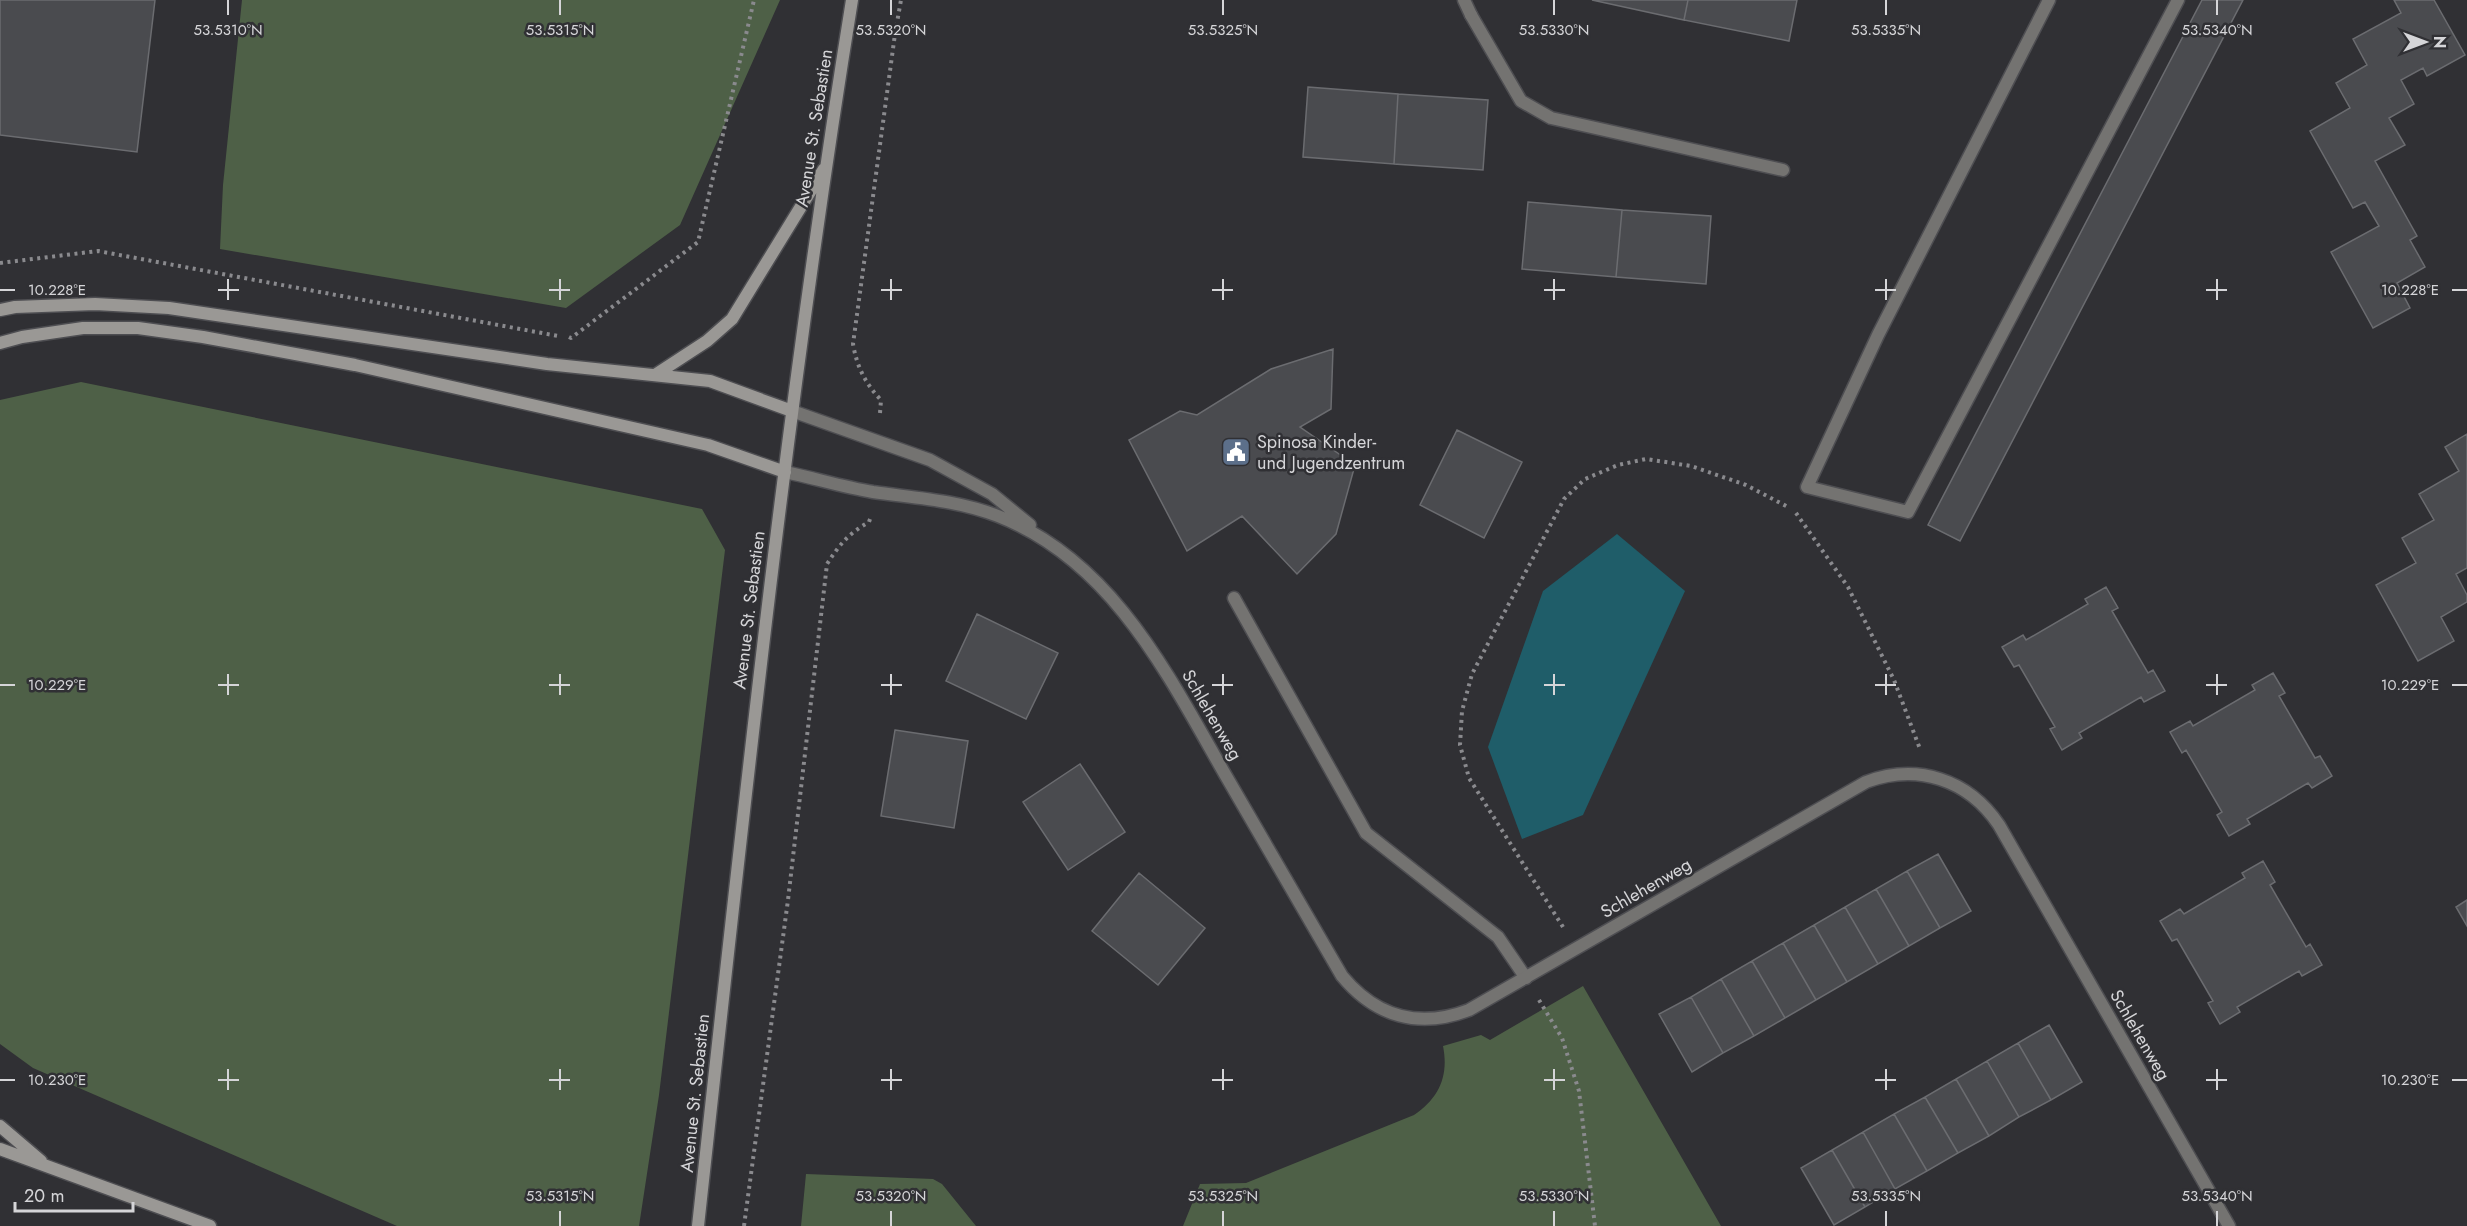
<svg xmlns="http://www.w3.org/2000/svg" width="2467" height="1226" viewBox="0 0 2467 1226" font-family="Jost,sans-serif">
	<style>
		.green { fill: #4e6047 }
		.water { fill: #1f5d69 }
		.building { fill: #4a4b4f; stroke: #6b6c70; stroke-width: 1.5 }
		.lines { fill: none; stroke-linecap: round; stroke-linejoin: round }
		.service-casing { stroke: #4e4e52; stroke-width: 15 }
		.minor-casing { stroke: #4e4e52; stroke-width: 15 }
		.secondary-casing { stroke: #4e4e52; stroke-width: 15 }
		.path { stroke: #8a8a8e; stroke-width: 4; stroke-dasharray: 3 4.5; stroke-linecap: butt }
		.service { stroke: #747371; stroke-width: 12 }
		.minor { stroke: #747371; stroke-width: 12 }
		.secondary { stroke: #9a9895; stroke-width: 12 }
		.ticks { fill: none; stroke: #d5d5d8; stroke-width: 2 }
		.labels { text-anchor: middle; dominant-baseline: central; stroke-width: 5; stroke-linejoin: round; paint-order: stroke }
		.street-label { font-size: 18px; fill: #d5d5d8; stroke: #303034 }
		.poi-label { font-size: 18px; fill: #d5d5d8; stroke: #303034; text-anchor: start }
		.ticks-label { font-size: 15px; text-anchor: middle; fill: #d5d5d8; stroke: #303034; stroke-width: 5; stroke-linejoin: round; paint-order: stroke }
	</style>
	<rect width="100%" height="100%" fill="#303034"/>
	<path class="green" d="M242 0H780L680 225 566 308 220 249 223 185Z
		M81 382 702 509 725 550 659 1095 639 1226H397L33 1068 0 1044V400Z
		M1583 986 1721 1226H1183L1200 1184 1246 1183 1414 1115C1439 1098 1449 1076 1443 1046L1481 1035 1490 1040Z
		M806 1174 933 1179 942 1184 976 1226H801Z"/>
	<path class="water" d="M1617 534 1685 591 1583 815 1522 839 1488 747 1543 591Z"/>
	<path class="building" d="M0 0H155L137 152 0 135Z
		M1592 0H1688L1684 20Z
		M1688 0H1797L1789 41 1684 20Z
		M2202 0H2243L1960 541 1928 525Z
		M2394 0H2434L2465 55 2427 76 2423 68 2401 80 2414 104 2389 118 2405 145 2375 161 2417 236 2410 240 2425 267 2397 283 2410 308 2373 328 2331 252 2379 226 2365 202 2353 208 2310 131 2350 108 2336 83 2367 65 2353 39 2401 13Z
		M1308 87 1398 94 1394 164 1303 157Z
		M1398 94 1488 100 1483 170 1394 164Z
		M1528 202 1622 210 1616 277 1522 269Z
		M1622 210 1711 216 1706 284 1616 277Z
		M1333 349 1331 409 1300 427 1355 465 1336 534 1297 574 1242 516 1187 551 1129 440 1180 411 1197 415 1271 369Z
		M1457 430 1522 462 1484 538 1420 505Z
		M2467 434V568L2456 574 2467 595V602L2441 617 2454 641 2418 661 2376 585 2416 563 2402 538 2434 520 2419 494 2459 471 2445 447Z
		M2106 587 2118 608 2112 611 2148 673 2153 670 2165 691 2144 702 2141 697 2079 733 2082 738 2062 750 2050 729 2055 727 2019 665 2014 667 2002 647 2023 635 2026 640 2088 604 2085 599Z
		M977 614 1058 653 1026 719 946 681Z
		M2273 673 2285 693 2279 696 2315 758 2320 756 2332 776 2312 788 2308 783 2247 819 2250 824 2229 836 2217 815 2222 812 2186 750 2182 753 2170 732 2190 721 2193 726 2255 690 2252 685Z
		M895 730 968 741 954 828 881 816Z
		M1080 764 1125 832 1068 870 1023 802Z
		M1938 854 1971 911 1940 928 1907 871Z
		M2263 861 2275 882 2270 885 2306 947 2310 944 2322 965 2302 976 2299 971 2237 1007 2240 1012 2220 1024 2208 1003 2213 1001 2177 939 2172 941 2160 921 2180 909 2184 914 2245 878 2242 873Z
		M1907 871 1940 928 1909 946 1876 889Z
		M1139 873 1205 928 1158 985 1092 931Z
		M1876 889 1909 946 1878 964 1845 907Z
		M2467 900V926L2456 907Z
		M1845 907 1878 964 1847 982 1814 925Z
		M1814 925 1847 982 1816 1000 1783 943Z
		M1783 943 1816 1000 1785 1018 1752 961Z
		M1752 961 1785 1018 1754 1036 1721 979Z
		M1721 979 1754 1036 1723 1053 1691 997Z
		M1691 997 1723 1053 1692 1072 1659 1014Z
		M2049 1025 2082 1082 2051 1100 2018 1043Z
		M2018 1043 2051 1100 2019 1117 1987 1061Z
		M1987 1061 2019 1117 1989 1136 1956 1079Z
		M1956 1079 1989 1136 1958 1153 1925 1097Z
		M1925 1097 1958 1153 1927 1171 1894 1114Z
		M1894 1114 1927 1171 1895 1189 1863 1132Z
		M1863 1132 1895 1189 1865 1207 1832 1150Z
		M1832 1150 1865 1207 1834 1225 1801 1168Z"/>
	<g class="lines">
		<g class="service-casing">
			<path id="service" d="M2049 0 1878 335 1807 487 1908 512 2178 0
				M1471 15 1521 101 1551 118 1783 170
				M1234 598 1366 833 1498 937 1526 978"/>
		</g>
		<g class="minor-casing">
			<path id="minor" d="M1464 0 1471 15
				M792 411 930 460 992 494 1030 525
				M785 472C814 478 843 487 873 492 915 498 957 500 998 516 1113 561 1168 675 1226 776 1265 842 1303 909 1342 976 1376 1017 1419 1029 1469 1010L1866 782C1917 763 1968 779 1999 825L2229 1226"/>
		</g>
		<g class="secondary-casing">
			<path id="secondary" d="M0 310 15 307 95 304 169 308 547 364 710 381 792 411
				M0 343 22 337 83 328H138L203 337 355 365 708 445 785 472
				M655 375 707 341 732 319 824 169
				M0 1126 41 1161
				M0 1149 210 1226
				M698 1226C743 816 786 407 852 0"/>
		</g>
		<path class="path" d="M0 263 98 251 558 336
			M569 337 571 338 698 242 754 0
			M880 413 881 400C865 383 857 367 853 344L895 34 901 0
			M1796 513 1848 587 1894 680 1920 749
			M1563 927 1469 778 1460 745 1462 711 1472 674 1564 499 1585 479 1618 465 1646 459 1691 466 1746 485 1788 507
			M1539 1000 1562 1038 1579 1091 1595 1226
			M744 1226 788 900 827 564C840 544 848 534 869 522L870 519"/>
		<use href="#service" class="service"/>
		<use href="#minor" class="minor"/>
		<use href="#secondary" class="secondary"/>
	</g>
	<path class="ticks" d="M228 0V15M560 0V15M891 0V15M1223 0V15M1554 0V15M1886 0V15M2217 0V15M228 279V300M560 279V300M891 279V300M1223 279V300M1554 279V300M1886 279V300M2217 279V300M0 290H15M218 290H239M549 290H570M881 290H902M1212 290H1233M1544 290H1565M1875 290H1896M2206 290H2227M2452 290H2467M228 674V695M560 674V695M891 674V695M1223 674V695M1554 674V695M1886 674V695M2217 674V695M0 685H15M218 685H239M549 685H570M881 685H902M1212 685H1233M1544 685H1565M1875 685H1896M2206 685H2227M2452 685H2467M228 1069V1090M560 1069V1090M891 1069V1090M1223 1069V1090M1554 1069V1090M1886 1069V1090M2217 1069V1090M0 1080H15M218 1080H239M549 1080H570M881 1080H902M1212 1080H1233M1544 1080H1565M1875 1080H1896M2206 1080H2227M2452 1080H2467M560 1211V1226M891 1211V1226M1223 1211V1226M1554 1211V1226M1886 1211V1226M2217 1211V1226"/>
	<defs>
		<g id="civic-square" transform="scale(1.5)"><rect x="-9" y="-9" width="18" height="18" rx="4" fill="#5c6f8a" stroke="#303034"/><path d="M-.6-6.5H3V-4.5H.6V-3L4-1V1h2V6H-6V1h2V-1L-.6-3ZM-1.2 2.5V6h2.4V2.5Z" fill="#fff"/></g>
	</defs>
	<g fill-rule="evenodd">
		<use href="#civic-square" x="1236" y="452"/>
	</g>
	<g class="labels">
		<g class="street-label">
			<text transform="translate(814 128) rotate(-81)">Avenue St. Sebastien</text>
			<text transform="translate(749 610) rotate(-83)">Avenue St. Sebastien</text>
			<text transform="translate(1212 715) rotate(60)">Schlehenweg</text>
			<text transform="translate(1646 888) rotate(-30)">Schlehenweg</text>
			<text transform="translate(2140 1035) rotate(60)">Schlehenweg</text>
			<text transform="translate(695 1093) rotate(-84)">Avenue St. Sebastien</text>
		</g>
		<g class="poi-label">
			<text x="1257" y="442">Spinosa Kinder-<tspan x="1257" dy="21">und Jugendzentrum</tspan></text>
		</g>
	</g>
	<g class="ticks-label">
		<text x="228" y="35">53.5310°N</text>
		<text x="560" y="35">53.5315°N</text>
		<text x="891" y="35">53.5320°N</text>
		<text x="1223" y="35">53.5325°N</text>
		<text x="1554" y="35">53.5330°N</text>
		<text x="1886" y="35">53.5335°N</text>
		<text x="2217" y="35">53.5340°N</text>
		<text x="2410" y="295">10.228°E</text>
		<text x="57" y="295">10.228°E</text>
		<text x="2410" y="690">10.229°E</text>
		<text x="57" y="690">10.229°E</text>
		<text x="2410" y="1085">10.230°E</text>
		<text x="57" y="1085">10.230°E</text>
		<text x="560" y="1201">53.5315°N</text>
		<text x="891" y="1201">53.5320°N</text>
		<text x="1223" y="1201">53.5325°N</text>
		<text x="1554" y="1201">53.5330°N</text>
		<text x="1886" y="1201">53.5335°N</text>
		<text x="2217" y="1201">53.5340°N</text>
	</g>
	<g transform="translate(2425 42) rotate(90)" stroke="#303034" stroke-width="4.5" paint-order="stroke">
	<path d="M0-4.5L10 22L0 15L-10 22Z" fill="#d5d5d8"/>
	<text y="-9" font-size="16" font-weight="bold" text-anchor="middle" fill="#d5d5d8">N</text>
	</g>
	<path d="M15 1202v9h118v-9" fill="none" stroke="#d5d5d8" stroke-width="3"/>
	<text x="24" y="1202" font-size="18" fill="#d5d5d8" stroke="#303034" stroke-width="4.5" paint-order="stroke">20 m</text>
</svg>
